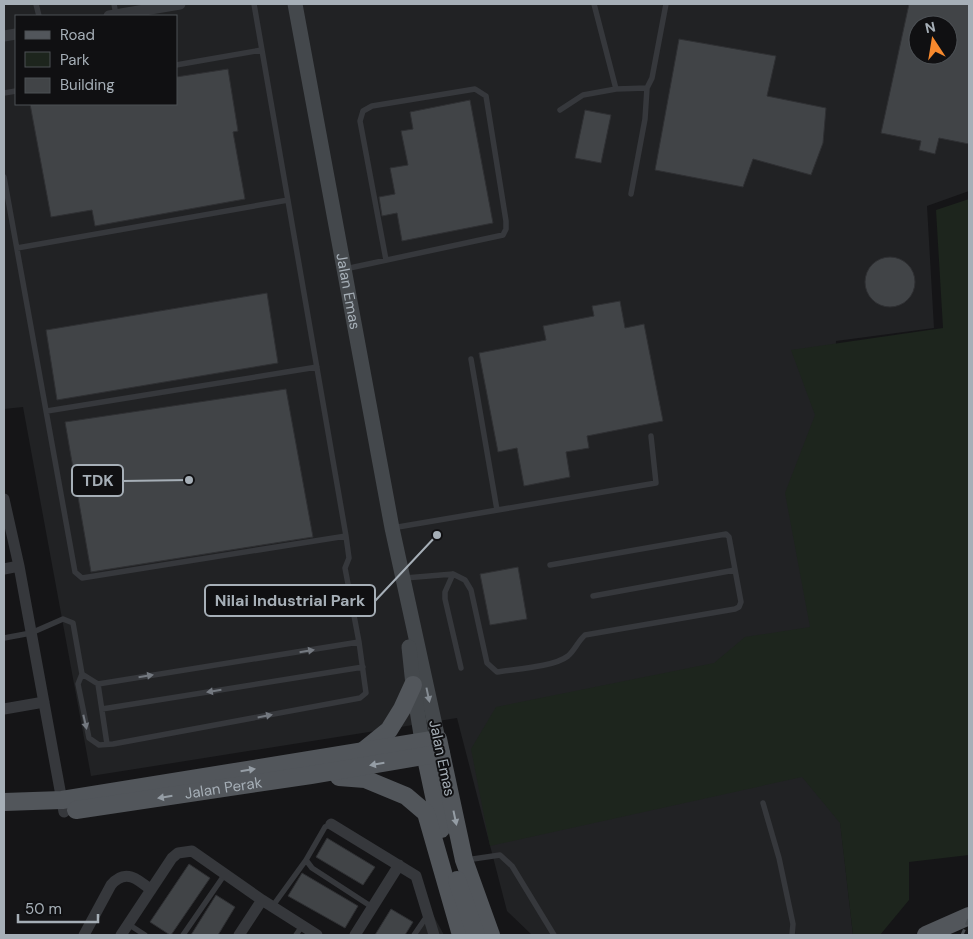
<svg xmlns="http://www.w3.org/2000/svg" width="973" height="939" viewBox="0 0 973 939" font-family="'DM Sans',sans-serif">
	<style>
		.built { fill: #212224; fill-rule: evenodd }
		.green { fill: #1d251d }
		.building { fill: #414447; stroke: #2f3033; fill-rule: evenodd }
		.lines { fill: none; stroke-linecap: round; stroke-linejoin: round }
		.service { stroke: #36383c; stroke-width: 5.5 }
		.minor { stroke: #36383c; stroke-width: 11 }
		.secondary { stroke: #44484c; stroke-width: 15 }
		.primary { stroke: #52565b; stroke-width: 18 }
		.rail { stroke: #494d51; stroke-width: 3; stroke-dasharray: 6 5; stroke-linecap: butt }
		.oneway { fill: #747980 }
		.oneway2 { fill: #848b92 }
		.oneway3 { fill: #959da5 }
		.labels { text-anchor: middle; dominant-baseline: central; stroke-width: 4; stroke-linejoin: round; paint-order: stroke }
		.street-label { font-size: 15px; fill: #a6afb7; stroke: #101012 }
		.leader { fill: none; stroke: #a6afb7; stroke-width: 2 }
		.callout-dot { fill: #a6afb7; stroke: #101012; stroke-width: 2 }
		.callout { fill: #101012; stroke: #a6afb7; stroke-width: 2 }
		.callout-label { font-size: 16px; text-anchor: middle; font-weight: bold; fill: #a6afb7 }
	</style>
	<rect width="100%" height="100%" fill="#151517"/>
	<path class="built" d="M4 4H969V191L927 206 934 328 836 341 822 660 853 935H532L507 911 457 718 91 776 23 407 4 409ZM16 16H176V104H16ZM918 25H948V55H918Z
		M431 911 444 935H416Z"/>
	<path class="green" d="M969 199V855L909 862V900L880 935H853L840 823 802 777 490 846 471 749 496 707 714 663 745 637 810 627 785 493 815 415 791 350 943 328 936 210Z"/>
	<path class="building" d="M909 4H969V144L939 138 935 154 919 150 921 141 881 133ZM918 25H948V55H918Z
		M679 39 776 56 767 96 826 108 823 143 811 175 753 159 743 187 655 170Z
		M228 69 238 131 233 132 245 199 95 226 92 210 51 217 30 104H176V77Z
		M470 100 493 223 402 241 397 213 382 216 379 197 395 194 390 168 408 165 401 131 413 129 410 112Z
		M585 110 611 115 601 163 575 158Z
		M865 282a25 25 0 1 1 50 0a25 25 0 1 1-50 0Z
		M267 293 278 363 57 400 46 330Z
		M620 301 625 328 644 324 663 421 587 436 589 448 566 452 570 477 524 486 517 448 498 452 479 353 546 340 543 326 594 316 592 306Z
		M286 389 313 537 91 572 65 422Z
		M518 567 527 619 490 625 480 574Z
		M327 838 375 867 363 885 316 857Z
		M189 864 210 878 171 935H170L150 922Z
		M302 873 358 906 345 928 288 896Z
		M216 895 235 907 218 935H191Z
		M391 909 413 922 405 935H375Z"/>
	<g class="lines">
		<path class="service" d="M36 4 39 16
			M114 4 116 15
			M594 4 616 89 647 88
			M176 65 262 50
			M4 93 16 91
			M560 110 583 95 616 89
			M4 177 75 572 82 578 346 536
			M631 194 645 119 647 88 652 78 666 4
			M17 248 288 200
			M345 269 503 235 506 229V221L486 96 475 89 372 106 363 111 360 121 386 260
			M471 359 497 510
			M47 411 317 367
			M392 528 656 483 651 436
			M453 574 445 592V599L461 668
			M405 578 453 574 465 580 471 590 487 663 497 672C515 669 554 667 568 656 575 650 578 641 585 635L735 609 739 607 741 602 729 537 726 534 550 565
			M593 596 735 570
			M4 638 31 633 63 619 73 623 82 674 78 684 89 738 99 745 113 744 360 698 366 693 359 642 345 568 349 558 346 536 254 4
			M82 674 98 684 359 642
			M98 684 107 744
			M102 709 363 667
			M763 803 779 858 793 924 792 935
			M331 824 325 827 306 860 312 868 372 907
			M466 860 500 855 512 866 554 935
			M272 907 306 860
			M128 924 145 935
			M183 935 225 874
			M296 935 302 926
			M414 935 427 916"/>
		<path class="minor" d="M109 16 180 4
			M4 36 16 34
			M4 499 19 566 64 812
			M4 569 19 566
			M4 709 44 702
			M331 824 416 876 434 935
			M84 935 111 885C125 868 138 879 151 890
			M121 935 172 858 178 853 192 851 262 900
			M239 935 262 900 317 935
			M355 935 399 865"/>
		<g class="secondary">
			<path id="s1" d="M295 4 392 528 438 739"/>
			<path d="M409 647 413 685 422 741"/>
		</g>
		<g class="primary">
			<path d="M423 744 441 829"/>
			<path d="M363 751 389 730 402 709 413 685"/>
			<path d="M339 777 365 779 406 796 426 813 461 935"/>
			<path d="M4 802 62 800 438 739 464 860 491 935"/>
			<path id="s2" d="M76 810 311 775 441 753"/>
			<path d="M457 880 476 935"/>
			<path d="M926 935 969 916"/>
		</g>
		<path class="rail" d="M962 935 969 919"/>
	</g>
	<defs><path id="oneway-solid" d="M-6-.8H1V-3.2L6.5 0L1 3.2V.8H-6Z" transform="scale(1.25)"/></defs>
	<g class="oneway">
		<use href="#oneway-solid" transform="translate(307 651) rotate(-9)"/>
		<use href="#oneway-solid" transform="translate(146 676) rotate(-9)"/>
		<use href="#oneway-solid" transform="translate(214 691) rotate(171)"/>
		<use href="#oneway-solid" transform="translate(265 716) rotate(-11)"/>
		<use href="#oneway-solid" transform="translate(85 722) rotate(77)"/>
	</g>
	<use class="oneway2" href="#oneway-solid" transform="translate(428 695) rotate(78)"/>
	<g class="oneway3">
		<use href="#oneway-solid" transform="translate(377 764) rotate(170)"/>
		<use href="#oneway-solid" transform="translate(248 770) rotate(-9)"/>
		<use href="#oneway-solid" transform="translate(165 797) rotate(171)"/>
		<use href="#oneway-solid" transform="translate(455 818) rotate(78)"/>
	</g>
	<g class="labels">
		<g class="street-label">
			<text stroke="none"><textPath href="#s1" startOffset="292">Jalan Emas</textPath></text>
			<text transform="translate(442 758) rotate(78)">Jalan Emas</text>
			<text stroke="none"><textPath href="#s2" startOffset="149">Jalan Perak</textPath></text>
		</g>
	</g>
	<path class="leader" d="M189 480L123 481M437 535L375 601"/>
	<g class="callout-dot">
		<circle cx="189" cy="480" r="5"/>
		<circle cx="437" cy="535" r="5"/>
	</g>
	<g class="callout">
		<rect x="72" y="465" width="51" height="31" rx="5"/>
		<rect x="205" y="585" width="170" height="31" rx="5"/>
	</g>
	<g class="callout-label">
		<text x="98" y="486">TDK</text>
		<text x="290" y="606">Nilai Industrial Park</text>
	</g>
	<rect width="973" height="939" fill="none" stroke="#a6afb7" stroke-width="10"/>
	<rect x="15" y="15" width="162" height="90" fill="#101012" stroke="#4c5054"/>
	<rect x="25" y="31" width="25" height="8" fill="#52565b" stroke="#4c5054"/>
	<text x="60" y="40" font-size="15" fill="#a6afb7">Road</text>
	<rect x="25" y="52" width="25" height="15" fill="#1d251d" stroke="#4c5054"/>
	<text x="60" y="65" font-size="15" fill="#a6afb7">Park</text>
	<rect x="25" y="78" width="25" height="15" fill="#414447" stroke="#4c5054"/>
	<text x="60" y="90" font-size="15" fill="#a6afb7">Building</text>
	<g transform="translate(933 40) rotate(348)"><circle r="24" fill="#101012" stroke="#4c5054"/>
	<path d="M0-4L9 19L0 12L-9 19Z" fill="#f7892d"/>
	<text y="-8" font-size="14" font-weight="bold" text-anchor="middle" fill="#a6afb7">N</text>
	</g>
	<path d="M18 914v8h80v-8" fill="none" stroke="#a6afb7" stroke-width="2.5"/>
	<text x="25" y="914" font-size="15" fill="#a6afb7" stroke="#101012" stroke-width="4" paint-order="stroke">50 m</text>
</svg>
